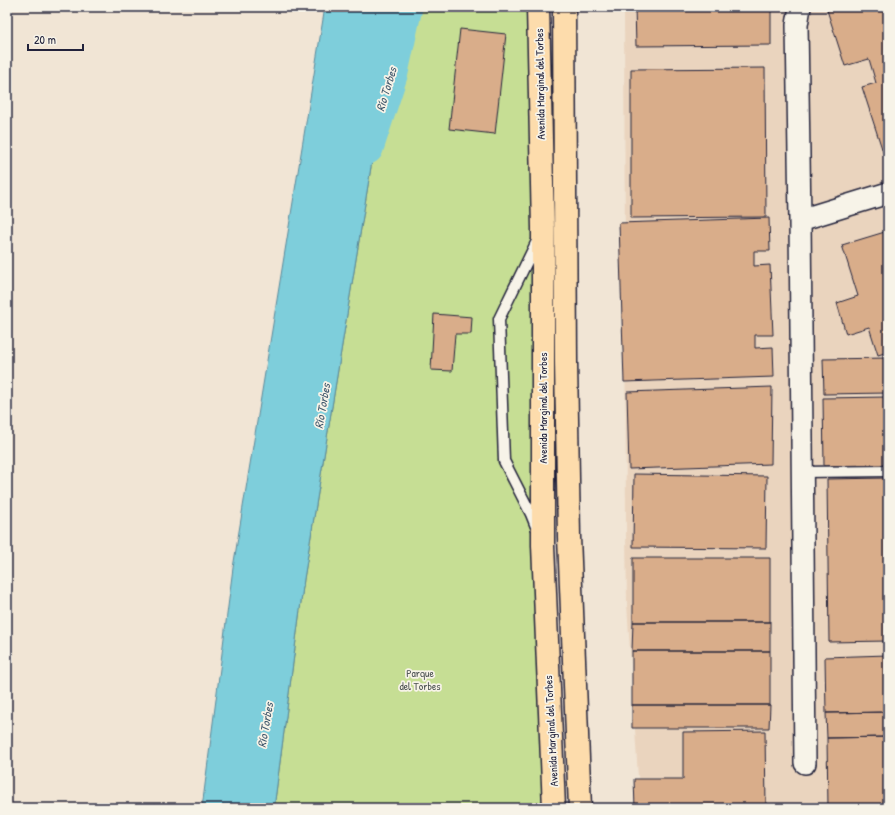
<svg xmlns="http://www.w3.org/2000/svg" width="895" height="815" viewBox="0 0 895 815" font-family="'Patrick Hand',sans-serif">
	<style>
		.built { fill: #ead4be }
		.green { fill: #c6de94; stroke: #748068 }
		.water { fill: #7ecedb; stroke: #59899b }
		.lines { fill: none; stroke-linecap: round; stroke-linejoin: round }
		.river { stroke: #7ecedb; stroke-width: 33 }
		.building { fill: #d9ad8a; stroke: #22223b }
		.lane-casing { stroke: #22223b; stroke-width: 13 }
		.street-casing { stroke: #22223b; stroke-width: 24 }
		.highway-casing { stroke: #22223b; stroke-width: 25 }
		.lane { stroke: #f7f3e8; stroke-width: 10 }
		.street { stroke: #f7f3e8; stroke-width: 21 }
		.highway { stroke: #fddcac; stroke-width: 22 }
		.labels { text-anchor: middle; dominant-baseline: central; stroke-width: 3.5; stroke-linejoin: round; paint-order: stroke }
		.street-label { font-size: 11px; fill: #22223b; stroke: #f7f3e8 }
		.park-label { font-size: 11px; fill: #4b5151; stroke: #f7f3e8 }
		.water-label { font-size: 12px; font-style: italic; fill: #3e566b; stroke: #f7f3e8 }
	</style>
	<rect width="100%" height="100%" fill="#f1e5d5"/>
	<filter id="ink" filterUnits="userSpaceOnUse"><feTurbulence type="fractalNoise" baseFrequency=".025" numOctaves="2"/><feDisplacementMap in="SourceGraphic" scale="8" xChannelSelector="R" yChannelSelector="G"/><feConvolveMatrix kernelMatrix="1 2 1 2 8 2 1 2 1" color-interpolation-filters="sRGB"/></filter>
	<g filter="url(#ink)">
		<path class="built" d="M624 7H888V808H640L627 603 626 533Z"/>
		<path class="green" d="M397 7H538L554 808H274L304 579Z"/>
		<path class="water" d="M325 7H397L304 579 274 808H202L233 568Z"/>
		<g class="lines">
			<path class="river" d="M367 148 392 72 406 7"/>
		</g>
		<path class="building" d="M635 7H771V45L636 46Z
			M826 7H888V160L886 161 862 87 876 83 869 59 845 66Z
			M460 29 506 34 495 134 449 129Z
			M765 68 766 217 631 218V69Z
			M769 218 770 251H754V266L770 265 773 335H755V348L773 347 774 377 624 382 619 223Z
			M888 231V352L878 355 869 327 846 334 837 303 858 296 842 245Z
			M434 314 472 317 471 334H455L452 371 431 370Z
			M888 358V393L824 394 823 359Z
			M772 387 771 464 629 469 627 392Z
			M888 397V465L824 466 823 398Z
			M634 474 767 476 766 548 633 547Z
			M888 478V641L829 642 827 479Z
			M633 558H770V622H633Z
			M633 622H770V651H632Z
			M632 651H770V705H632Z
			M888 655V712L826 713 825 657Z
			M632 705H770L769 728H632Z
			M888 712V737L827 738 826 713Z
			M765 731 766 808H635L634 779H683V732Z
			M888 737V808H828L827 738Z"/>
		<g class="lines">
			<g class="lane-casing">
				<path id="lane" d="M802 472 888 471
					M537 529 531 514 504 461 499 319 538 239"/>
			</g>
			<g class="street-casing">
				<path id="street" d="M800 7 797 25 800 220 805 763
					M800 220 888 193"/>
			</g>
			<g class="highway-casing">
				<path id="highway" d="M538 7 543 228V545L554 808
					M564 7 566 362 569 537 580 808"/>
			</g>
			<use href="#lane" class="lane"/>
			<use href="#street" class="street"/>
			<use href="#highway" class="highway"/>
		</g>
	</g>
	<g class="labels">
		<g class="street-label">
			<text transform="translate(540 84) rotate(-91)">Avenida Marginal del Torbes</text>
			<text transform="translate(543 408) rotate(-90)">Avenida Marginal del Torbes</text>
			<text transform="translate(551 731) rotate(-93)">Avenida Marginal del Torbes</text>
		</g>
		<g class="park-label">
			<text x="420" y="673">Parque<tspan x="420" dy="13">del Torbes</tspan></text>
		</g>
		<g class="water-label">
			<text transform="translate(386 89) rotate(-73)">Río Torbes</text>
			<text transform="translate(322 406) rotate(-80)">Río Torbes</text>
			<text transform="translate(265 725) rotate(-80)">Río Torbes</text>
		</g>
	</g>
	<rect width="895" height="815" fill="none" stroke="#f7f3e8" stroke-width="24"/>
	<rect x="12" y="12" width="871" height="791" fill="none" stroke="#22223b" stroke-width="1.5" filter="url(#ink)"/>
	<path d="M28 44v6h55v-6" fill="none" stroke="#22223b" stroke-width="2"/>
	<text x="34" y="44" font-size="12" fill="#22223b" stroke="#f7f3e8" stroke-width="3" paint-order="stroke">20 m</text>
</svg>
